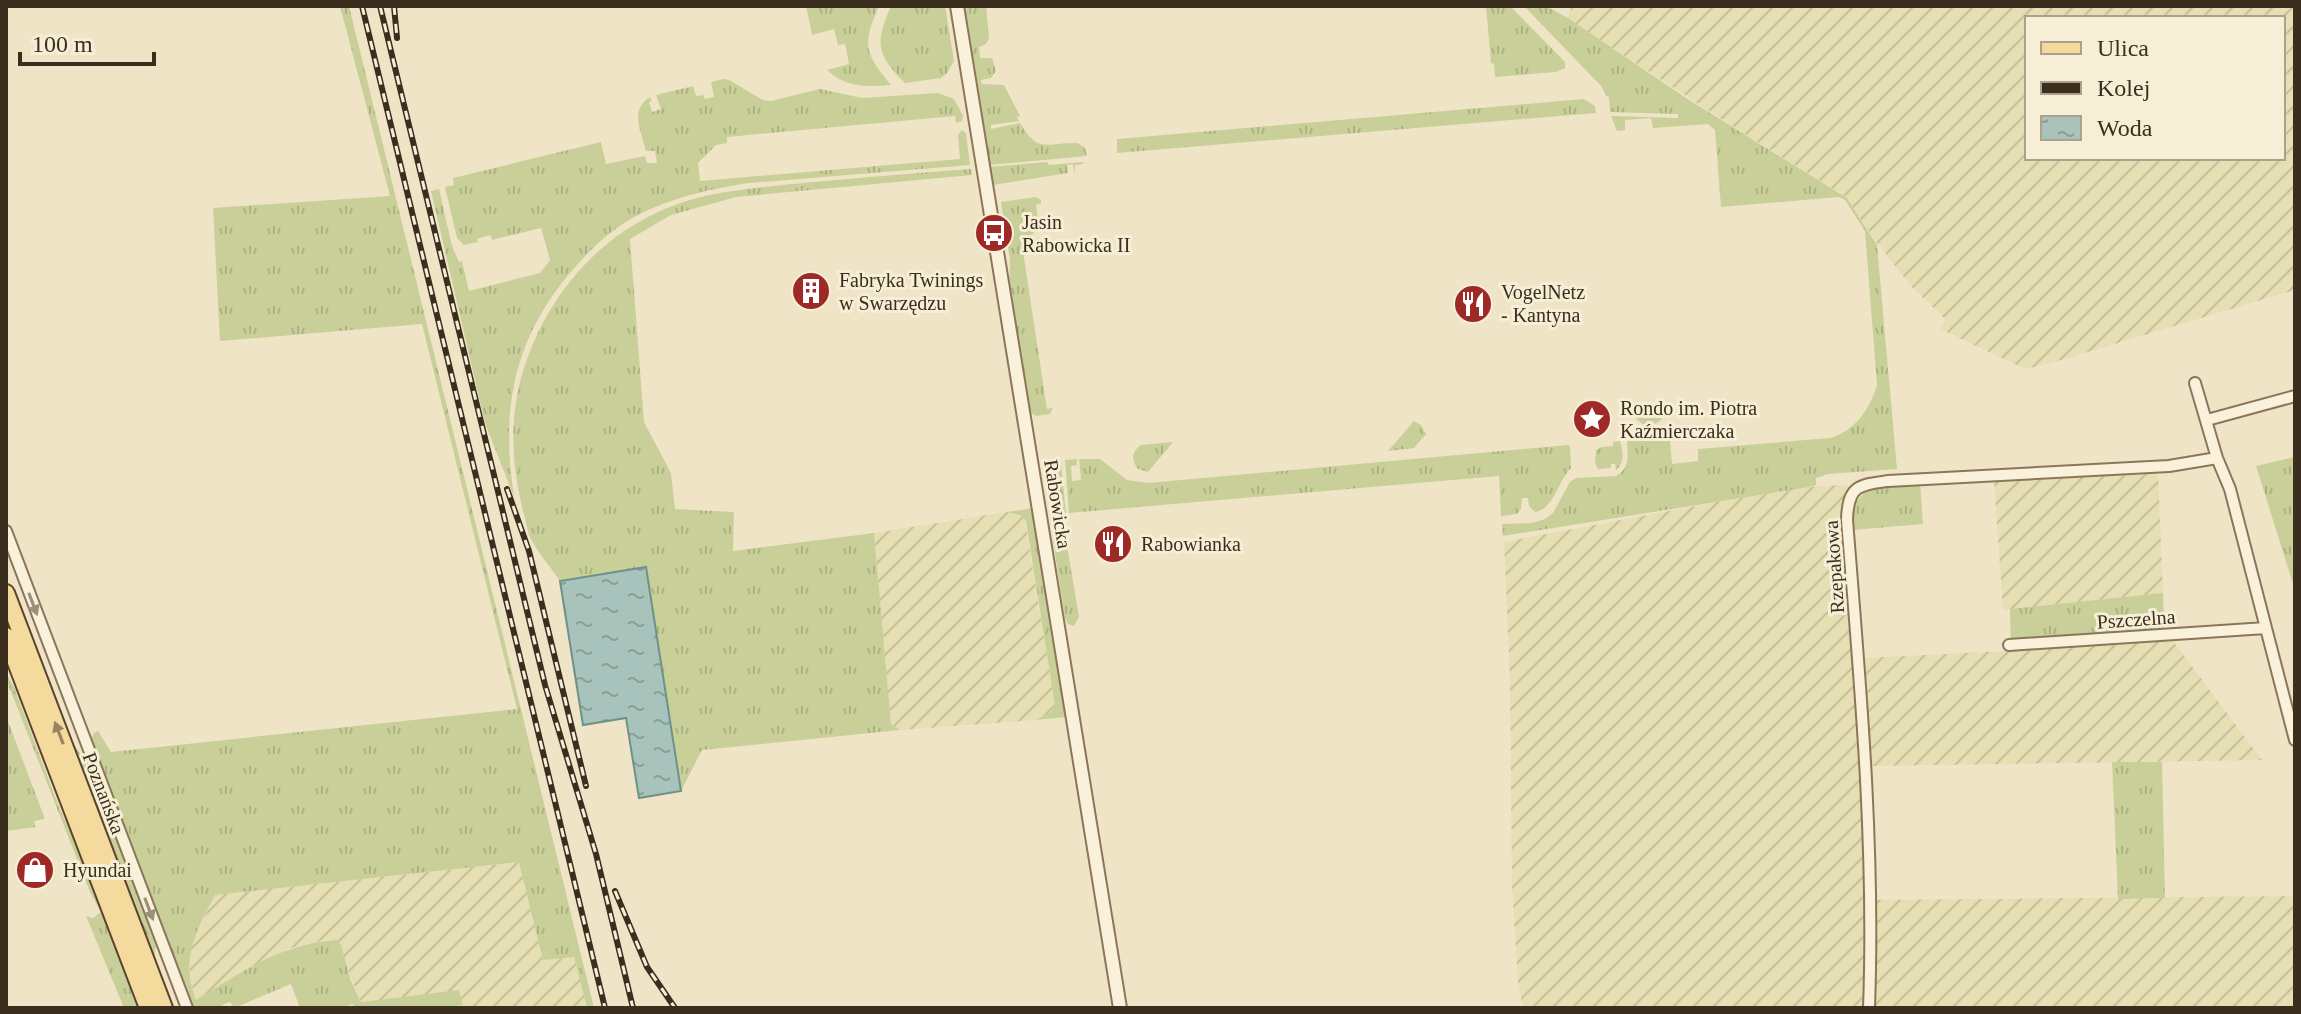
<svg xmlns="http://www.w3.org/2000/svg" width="2301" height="1014" viewBox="0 0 2301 1014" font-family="Georgia,serif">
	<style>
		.farmland { fill: url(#farmland-furrows); fill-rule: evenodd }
		.grass { fill: url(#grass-tufts) }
		.forest { fill: url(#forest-firs) }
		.water { fill: url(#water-ripples); stroke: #6d928a; stroke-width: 2 }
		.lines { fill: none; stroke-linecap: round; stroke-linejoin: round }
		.minor-casing { stroke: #8c765b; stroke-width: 14 }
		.tertiary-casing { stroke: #8c765b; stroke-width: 16 }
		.primary-casing { stroke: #5a442f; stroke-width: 20 }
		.minor { stroke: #faf1da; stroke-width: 10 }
		.tertiary { stroke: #faf1da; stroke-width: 12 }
		.primary { stroke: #f4da9d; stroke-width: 16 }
		.rail-casing { stroke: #3c2e1f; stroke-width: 6 }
		.rail { stroke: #f7eed6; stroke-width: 3; stroke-dasharray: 9; stroke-linecap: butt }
		.oneway { fill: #9b907c }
		.oneway2 { fill: #98845e }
		.labels { text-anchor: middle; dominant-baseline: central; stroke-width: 6; stroke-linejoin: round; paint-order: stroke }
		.poi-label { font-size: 20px; fill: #3c2e1f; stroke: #f7eed6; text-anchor: start }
		.street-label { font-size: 20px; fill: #3c2e1f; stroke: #f7eed6 }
	</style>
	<defs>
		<pattern id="farmland-furrows" width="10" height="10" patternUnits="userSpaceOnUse" patternTransform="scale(2)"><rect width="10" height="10" fill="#e6dfb3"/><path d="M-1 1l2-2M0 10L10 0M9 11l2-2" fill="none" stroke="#c6c09a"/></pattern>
		<pattern id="grass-tufts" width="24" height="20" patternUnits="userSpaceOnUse" patternTransform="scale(2)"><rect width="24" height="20" fill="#c8cf99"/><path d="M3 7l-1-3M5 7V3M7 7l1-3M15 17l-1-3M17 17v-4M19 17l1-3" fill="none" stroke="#adb283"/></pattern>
		<pattern id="forest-firs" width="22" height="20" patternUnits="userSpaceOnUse" patternTransform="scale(2)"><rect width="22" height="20" fill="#c8cf99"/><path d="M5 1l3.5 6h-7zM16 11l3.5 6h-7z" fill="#adb283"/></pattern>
		<pattern id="water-ripples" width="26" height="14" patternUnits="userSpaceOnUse" patternTransform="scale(2)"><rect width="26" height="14" fill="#a7c3bc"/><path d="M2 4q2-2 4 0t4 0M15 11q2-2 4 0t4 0" fill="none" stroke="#899f98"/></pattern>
	</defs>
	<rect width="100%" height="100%" fill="#f0e4c6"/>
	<path class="farmland" d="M1572 6H2295V290L2051 363 2025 369 1940 329 1945 319 1912 287 1877 243 1846 197 1726 122 1567 18ZM2027 18H2283V158H2027Z
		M2158 472 2163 593 2003 610 1994 479Z
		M1843 485 1851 488 1845 498 1843 514 1861 706 1868 933 1867 1008H1523L1518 982 1512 884 1510 678 1504 542 1722 501 1809 487Z
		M1007 512 1020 515 1025 520 1055 706 1051 712 1036 720 900 730 891 724 874 533Z
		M2170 637 2262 760 1870 766 1863 658 2006 651Z
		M520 862 543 960 574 957 587 1008H443L463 1005 459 990 361 1003 337 940 321 941 290 948 196 1000 191 983 189 957 195 936 215 895Z
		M2295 896V1008H1873L1874 900Z"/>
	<path class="grass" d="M340 6H349L594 1008H587L574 957 543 960 519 862 215 895C196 932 180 958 196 1000 241 972 283 943 337 940L341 945 351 981 361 1002 459 990 463 1005 443 1008H355L353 1004 341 1008H300L291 984 234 1008 230 1002 222 1005 223 1008H192L89 743 94 733 98 731 111 752 517 709 422 324 220 341 213 208 390 196Z
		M806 6H879C862 45 864 52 891 85 867 87 846 88 827 70L849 64 845 44 838 45 834 29 812 35Z
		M891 6H945L954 61 947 73 941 78 905 83C876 55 875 43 891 6Z
		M963 6H986L989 39 986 44 979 47 980 58H992L996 71 991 78 981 80 982 84 1004 85 1020 116 1017 117 1019 121 991 125V129L1020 123C1039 155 1047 142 1078 143L1085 148 1087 156 989 165Z
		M1486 6H1510L1565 62V68L1556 72 1495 77 1494 64 1491 63Z
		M1524 6H1546L1568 18 1686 98 1847 198 1877 245 1897 469 1828 474 1816 478V485L1809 487 1503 536 1502 524 1532 523 1545 519 1553 513 1570 482 1576 478 1616 476C1630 468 1628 457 1627 443L1629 440 1667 437 1670 440 1672 464 1698 461V449L1830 438C1855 431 1870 409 1877 385L1865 231 1845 200 1839 197 1721 207 1715 130 1708 124 1653 128 1651 118 1625 120V130L1617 131 1611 116 1678 118V114L1610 112 1609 97 1606 96 1602 87Z
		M723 79 729 80 763 100 771 101 820 89 862 98 938 93 954 99 963 116 962 121 956 123 955 116 727 137V143L716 145 698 163 700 181 960 159 958 135 962 130 966 134 970 165 749 183C704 190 655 201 617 228 599 240 583 258 569 274 512 343 501 411 514 497L485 423 431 191 439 189 452 246 459 262 462 261 469 291 540 273 550 260 541 228 492 240 490 235 477 239 478 242 464 245 457 238 445 187 454 185 453 178 601 142 606 164 645 156 647 163H657L655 151H646C641 130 629 111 650 97L652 101 649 102 652 112 661 109 656 95 693 86 696 96 703 95 705 99 714 97 711 82Z
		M1584 99 1595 106 1596 113 1117 153V139Z
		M1047 162 1049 165 1083 162V164L1075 165V175L1073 164 1067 165 1068 173 993 185 992 177H990L989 167Z
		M971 169 972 175 736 197 671 215 630 239 644 422 671 473 675 509 734 512 733 551 874 533 891 724 900 730 702 750 681 791 646 568 560 581C551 568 540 555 532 541 528 535 527 526 525 518 513 475 509 430 519 386 542 293 610 218 705 196 740 188 777 186 813 182 866 177 918 173 971 169Z
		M1036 197 1041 200V203L1036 205 1039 227 1026 241 1024 258 1047 409 1053 408 1050 414 1036 416 1028 411 1009 295 1010 260 1001 202Z
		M1666 404C1667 419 1657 427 1642 424L1634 416 1633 410 1636 408Z
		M1578 420a14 14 0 1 1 28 0a14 14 0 1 1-28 0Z
		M1414 421 1421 425 1426 434 1414 448 1388 451Z
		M1620 441C1623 451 1625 463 1616 470L1615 464H1611V468L1598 469 1595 463 1596 450 1602 447 1613 446V442Z
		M1173 442 1148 472 1138 469C1131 460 1131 452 1141 445Z
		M1568 445 1570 447 1571 468C1558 481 1554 509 1535 512L1529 506 1528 498H1522L1521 509 1517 514 1501 516 1499 476 1069 513 1065 460 1077 459V465L1071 466 1072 481 1081 480 1079 459H1100L1127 480 1148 483Z
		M2295 457V590L2256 466Z
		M1061 462 1066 515C1047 504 1043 476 1061 462Z
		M1920 482 1923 524 1852 530 1851 507 1869 488Z
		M1034 508 1066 711V717L1036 720 1051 712 1055 706 1026 521 1020 515 1007 512Z
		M1065 534 1079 617 1074 626 1068 624 1065 618 1053 541 1057 536Z
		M2163 593 2164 629 2170 637 2011 651 2010 609Z
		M6 673 14 687 59 807 89 873 137 1008H124L86 916 93 918 101 912 90 892 6 679Z
		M6 716 45 819 34 821 36 827 6 831Z
		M2112 762H2162L2165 898 2118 899Z"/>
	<path class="forest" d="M67 735 92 771 157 939 154 960Z"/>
	<path class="water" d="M646 567 681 791 639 798 626 718 583 725 560 581Z"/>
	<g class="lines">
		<g class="minor-casing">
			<path id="minor" d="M2195 383 2217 458 2230 489 2295 740
				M2207 420 2295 396
				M6 531 187 1008
				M2009 645 2266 628
				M1869 1008C1875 845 1860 682 1847 520 1848 486 1858 485 1888 481L2169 466 2217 458"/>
		</g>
		<g class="tertiary-casing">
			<path id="tertiary" d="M957 6 1120 1008"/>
		</g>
		<g class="primary-casing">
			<path id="primary" d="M6 593 164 1008
				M6 636 148 1008"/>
		</g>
		<use href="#minor" class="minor"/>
		<use href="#tertiary" class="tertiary"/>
		<use href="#primary" class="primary"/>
		<g class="rail-casing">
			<path id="rail" d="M362 6 605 1008
				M380 6 545 685 596 854 633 1008
				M394 6 397 38
				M507 489 529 551 586 786
				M615 891 647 967 675 1008"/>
		</g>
		<use href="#rail" class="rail"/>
	</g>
	<defs><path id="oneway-solid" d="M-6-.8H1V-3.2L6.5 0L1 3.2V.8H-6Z" transform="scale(2)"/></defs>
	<g class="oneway">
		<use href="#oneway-solid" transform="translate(33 604) rotate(69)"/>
		<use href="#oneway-solid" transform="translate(149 909) rotate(69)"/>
	</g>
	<use class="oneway2" href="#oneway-solid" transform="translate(59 733) rotate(-111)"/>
	<defs>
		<g id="bus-disc" transform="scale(2)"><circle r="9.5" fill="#9e2a28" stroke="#f7eed6"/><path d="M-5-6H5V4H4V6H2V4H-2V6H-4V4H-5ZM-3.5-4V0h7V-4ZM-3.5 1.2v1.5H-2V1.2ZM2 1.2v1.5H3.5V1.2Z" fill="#fff"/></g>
		<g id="building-disc" transform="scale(2)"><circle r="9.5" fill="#9e2a28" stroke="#f7eed6"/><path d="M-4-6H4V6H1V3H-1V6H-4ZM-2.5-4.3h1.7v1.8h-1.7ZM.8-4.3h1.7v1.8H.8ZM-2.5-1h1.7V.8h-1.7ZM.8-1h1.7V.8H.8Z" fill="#fff"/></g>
		<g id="restaurant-disc" transform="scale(2)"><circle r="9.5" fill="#9e2a28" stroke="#f7eed6"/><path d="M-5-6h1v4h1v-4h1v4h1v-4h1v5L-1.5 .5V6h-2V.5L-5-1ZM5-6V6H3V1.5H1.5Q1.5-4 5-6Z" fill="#fff"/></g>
		<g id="sight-disc" transform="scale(2)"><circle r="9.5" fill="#9e2a28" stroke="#f7eed6"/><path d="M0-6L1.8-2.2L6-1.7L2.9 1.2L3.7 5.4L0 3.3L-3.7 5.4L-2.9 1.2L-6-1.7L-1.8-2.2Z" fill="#fff"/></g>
		<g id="shop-disc" transform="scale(2)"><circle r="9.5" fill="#9e2a28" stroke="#f7eed6"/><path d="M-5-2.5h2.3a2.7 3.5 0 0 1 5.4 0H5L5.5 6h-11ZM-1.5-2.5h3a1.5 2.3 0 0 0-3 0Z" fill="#fff"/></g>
	</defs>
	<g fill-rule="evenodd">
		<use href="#bus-disc" x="994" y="233"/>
		<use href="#building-disc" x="811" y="291"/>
		<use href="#restaurant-disc" x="1473" y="304"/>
		<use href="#sight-disc" x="1592" y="419"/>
		<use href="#restaurant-disc" x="1113" y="544"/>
		<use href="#shop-disc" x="35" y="870"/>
	</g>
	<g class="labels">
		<g class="poi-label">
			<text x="1022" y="222">Jasin<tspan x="1022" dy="23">Rabowicka II</tspan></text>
			<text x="839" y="280">Fabryka Twinings<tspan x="839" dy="23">w Swarzędzu</tspan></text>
			<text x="1501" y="292">VogelNetz<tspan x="1501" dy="23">- Kantyna</tspan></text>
			<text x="1620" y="408">Rondo im. Piotra<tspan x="1620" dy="23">Kaźmierczaka</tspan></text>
			<text x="1141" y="544">Rabowianka</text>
			<text x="63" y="870">Hyundai</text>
		</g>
		<g class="street-label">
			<text transform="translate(1058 504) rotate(81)">Rabowicka</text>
			<text transform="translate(1834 567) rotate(-94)">Rzepakowa</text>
			<text transform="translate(2136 619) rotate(-4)">Pszczelna</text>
			<text transform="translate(104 793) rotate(69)">Poznańska</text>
		</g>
	</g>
	<rect width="2301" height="1014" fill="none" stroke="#3c2e1f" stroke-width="16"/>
	<rect x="2025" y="16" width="260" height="144" fill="#f7eed6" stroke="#aca18d" stroke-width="2"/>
	<rect x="2041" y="42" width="40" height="12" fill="#f4da9d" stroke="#aca18d" stroke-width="2"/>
	<text x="2097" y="56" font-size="24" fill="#3c2e1f">Ulica</text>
	<rect x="2041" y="82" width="40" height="12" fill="#3c2e1f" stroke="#aca18d" stroke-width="2"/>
	<text x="2097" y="96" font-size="24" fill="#3c2e1f">Kolej</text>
	<rect x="2041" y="116" width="40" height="24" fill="url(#water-ripples)" stroke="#aca18d" stroke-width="2"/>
	<text x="2097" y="136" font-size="24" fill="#3c2e1f">Woda</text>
	<path d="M20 52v12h134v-12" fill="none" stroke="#3c2e1f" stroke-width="4"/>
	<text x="32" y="52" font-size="24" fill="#3c2e1f" stroke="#f7eed6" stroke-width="6" paint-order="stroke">100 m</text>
</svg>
